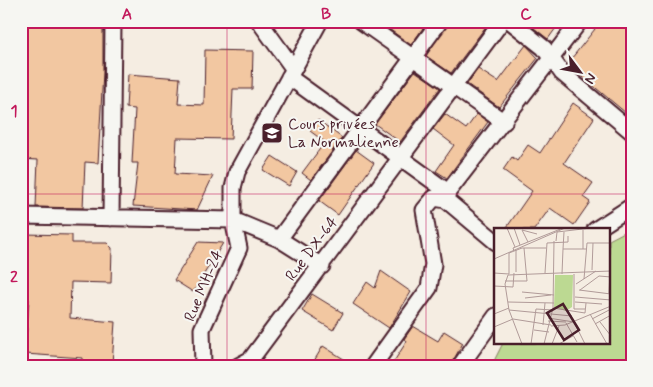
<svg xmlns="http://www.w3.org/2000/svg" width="653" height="387" viewBox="0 0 653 387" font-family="Mynerve,sans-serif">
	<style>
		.green { fill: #bcd992; stroke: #837c5e }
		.building { fill: #f2c7a1; stroke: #4a1f2b }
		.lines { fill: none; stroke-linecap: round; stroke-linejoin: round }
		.minor-casing { stroke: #4a1f2b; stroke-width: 19 }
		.minor { stroke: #f6f6f2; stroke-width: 15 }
		.grid { fill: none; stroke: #c2185b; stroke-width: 1; stroke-opacity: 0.55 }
		.labels { text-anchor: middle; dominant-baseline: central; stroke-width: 4; stroke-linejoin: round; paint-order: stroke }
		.poi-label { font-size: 16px; fill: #4a1f2b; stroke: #f6f6f2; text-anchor: start }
		.street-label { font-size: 16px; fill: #4a1f2b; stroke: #f6f6f2 }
		.inset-road { fill: none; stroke: #b19b99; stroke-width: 1 }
		.view { fill: #4a1f2b; fill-opacity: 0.15; stroke: #4a1f2b; stroke-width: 2.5 }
		.inset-edge { fill: none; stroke: #4a1f2b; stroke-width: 2.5 }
		.neatline { fill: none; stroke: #c2185b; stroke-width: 2 }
		.grid-label { font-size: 16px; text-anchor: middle; font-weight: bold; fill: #c2185b }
	</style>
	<rect width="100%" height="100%" fill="#f5ede2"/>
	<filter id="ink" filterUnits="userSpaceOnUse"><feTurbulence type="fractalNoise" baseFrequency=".02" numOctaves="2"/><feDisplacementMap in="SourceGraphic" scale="10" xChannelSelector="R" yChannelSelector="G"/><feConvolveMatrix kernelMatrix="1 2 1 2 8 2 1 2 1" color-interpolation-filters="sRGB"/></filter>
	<g filter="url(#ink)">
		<path class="green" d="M632 228V366H495V359L503 343H609V240Z"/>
		<path class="building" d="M21 21H103V72L98 163 85 162 83 208 36 207 38 160 21 159Z
			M378 21H428L411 45Z
			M449 21H490L451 73 426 56Z
			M525 21H561L548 39Z
			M589 21H632V118L567 64 595 29 589 24Z
			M526 45 538 58 499 107 467 84 478 69 498 82Z
			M205 50 253 51 252 89H233L231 139 177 138 175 174 213 176 197 210 133 206 138 163H132L135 109 126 108 128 74 180 78 178 104 204 105Z
			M415 71 440 88 400 142 375 124Z
			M573 103 594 118 564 163 593 183 583 197 590 202 574 225 550 208 534 230H505L532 191 503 170 512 157 517 161 528 145 540 153Z
			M445 114 466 129 477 114 488 122 447 178 436 171 454 145 433 129Z
			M318 120 342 138 311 180 302 173 325 142 310 131Z
			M356 150 374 163 338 215 319 201Z
			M272 156 297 172 289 186 263 170Z
			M24 234 72 235V243H107L112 248 111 283 71 282 70 318 115 322 112 364 82 362V358L25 354 29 299H23Z
			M198 242 223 243 193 292 174 280Z
			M381 271 411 292 389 328 353 304 367 282 375 288Z
			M312 294 343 313 333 330 302 311Z
			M413 326 438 341 444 331 463 343 450 366H391L407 341 404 339Z
			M323 346 355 366H311Z"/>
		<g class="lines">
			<g class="minor-casing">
				<path id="minor" d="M259 21 293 68
					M361 21 504 122
					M510 21 544 48 562 73 632 132
					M289 77 448 192
					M446 200 448 192 580 21
					M21 216 233 220 279 239 322 266
					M111 218 113 21
					M595 230 632 206
					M279 239 440 21
					M203 366 202 329 239 248 233 220V188L237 172 320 21
					M238 366 251 359 502 21
					M373 366 429 288 433 264 424 210 434 198 446 200 496 242
					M460 366 496 316"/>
			</g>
			<use href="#minor" class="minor"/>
		</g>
	</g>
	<path class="grid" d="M227 21V366M426 21V366M21 194H632"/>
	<defs>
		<g id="school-square" transform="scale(1.125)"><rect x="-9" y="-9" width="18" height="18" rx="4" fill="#4a1f2b" stroke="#f6f6f2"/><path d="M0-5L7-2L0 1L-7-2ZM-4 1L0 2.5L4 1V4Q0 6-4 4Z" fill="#fff"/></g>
	</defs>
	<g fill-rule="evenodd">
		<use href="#school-square" x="272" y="133"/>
	</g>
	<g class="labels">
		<g class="poi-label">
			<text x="288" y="124">Cours privées<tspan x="288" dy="18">La Normalienne</tspan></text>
		</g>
		<g class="street-label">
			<text transform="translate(312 249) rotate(-53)">Rue DX-64</text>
			<text transform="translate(204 286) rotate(-67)">Rue MH-24</text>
		</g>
	</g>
	<g transform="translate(494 228)">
		<rect width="116" height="116" fill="#f5ede2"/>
		<path d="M61 47H79L78 79 72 83 60 79Z" fill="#bcd992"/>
		<path class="inset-road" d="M13 0 21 19M20 0 26 17M62 13 63 4 97 0M34 14 28 2 43 6M69 21 70 4M89 21V2M20 23 19 20 69 0M0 31 71 0M98 42 99 15M22 44V22M0 45 15 46V25L28 20H52M51 45 53 15 74 14V8M68 46 69 21H92M80 46V81H91M90 51 93 15H117M11 53H33L30 20M82 56 102 43M0 58 19 59 20 45M85 62 117 66M86 62 105 48 117 49M28 64 60 67M115 65 116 43M81 69 117 72M31 70 57 67M14 74 60 75M81 74 108 76M59 80 91 85 92 75M15 82 78 88M0 86 15 80M96 86 113 116M54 90 80 94 91 116M98 91 117 81M54 93 72 94M106 94 117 108M72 95 83 114M101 96 117 87M49 97 51 75M57 98 71 97 117 78M0 99 19 91 57 97M40 102 55 104M28 116 15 82 11 56 14 47 117 43M37 116 42 81 59 82M50 116 59 80 60 13M58 116 65 98M65 116 79 108"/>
		<path class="view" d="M69 76 85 102 70 112 53 85Z"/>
		<rect width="116" height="116" class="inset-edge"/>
	</g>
	<rect width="653" height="387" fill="none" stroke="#f6f6f2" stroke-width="55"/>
	<g transform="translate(580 72) rotate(122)" stroke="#f6f6f2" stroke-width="4" paint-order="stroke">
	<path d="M0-4L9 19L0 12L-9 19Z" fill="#4a1f2b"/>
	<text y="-8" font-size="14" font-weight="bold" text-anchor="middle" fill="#4a1f2b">N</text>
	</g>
	<rect x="28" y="28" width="598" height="332" class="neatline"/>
	<g class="grid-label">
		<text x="127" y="19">A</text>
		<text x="326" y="19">B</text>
		<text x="526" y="19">C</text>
		<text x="14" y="116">1</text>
		<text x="14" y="282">2</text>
	</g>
</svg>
